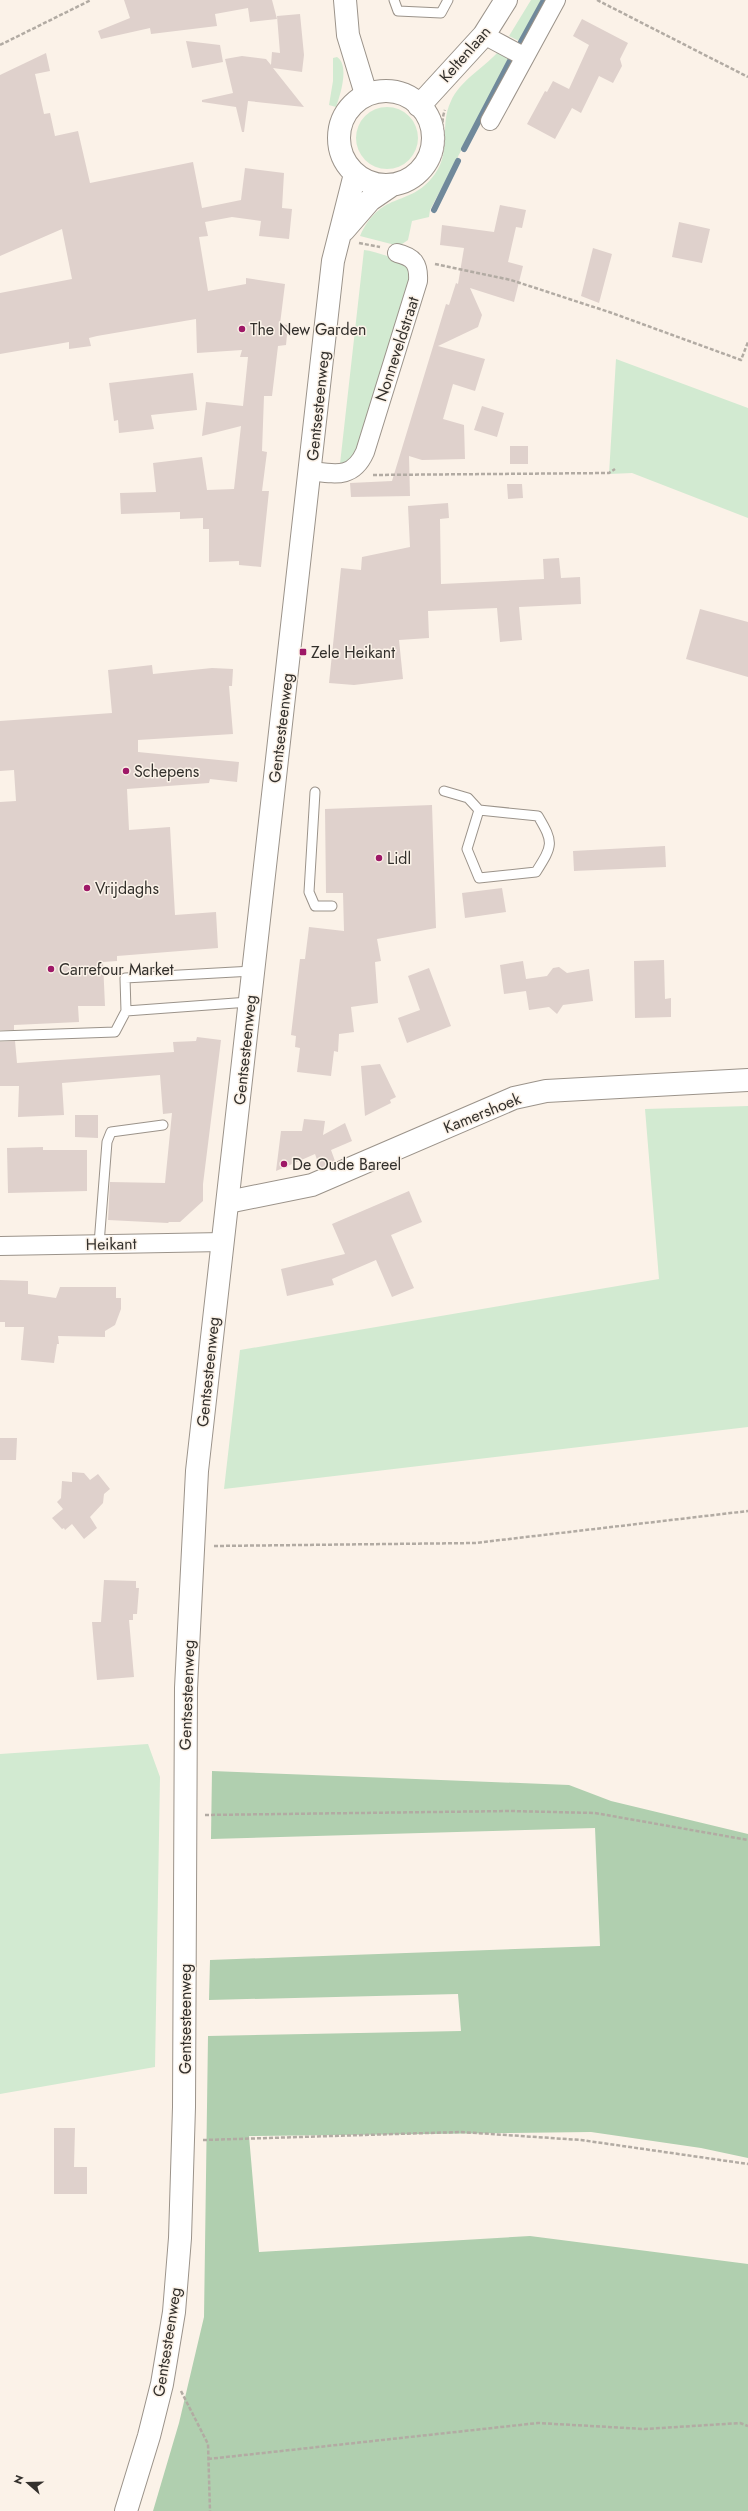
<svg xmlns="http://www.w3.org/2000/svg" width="748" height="2511" viewBox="0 0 748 2511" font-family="Jost,sans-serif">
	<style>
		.green { fill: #d2ead1 }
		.forest { fill: #b0cfaf }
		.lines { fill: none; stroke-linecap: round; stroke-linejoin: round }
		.stream { stroke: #70899b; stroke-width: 6 }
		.building { fill: #dfd1cc }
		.service-casing { stroke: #9b938a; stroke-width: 11 }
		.minor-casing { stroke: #9b938a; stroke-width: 20 }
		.tertiary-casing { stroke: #9b938a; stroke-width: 24 }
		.secondary-casing { stroke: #9b938a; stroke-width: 24 }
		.path { stroke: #b2aba3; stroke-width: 2.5; stroke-dasharray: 4 2; stroke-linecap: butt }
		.service { stroke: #fff; stroke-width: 9 }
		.minor { stroke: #fff; stroke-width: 18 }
		.tertiary { stroke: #fff; stroke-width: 22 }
		.secondary { stroke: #fff; stroke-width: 22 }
		.poi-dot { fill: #9e1867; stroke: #fbf2e8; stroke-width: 1.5 }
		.labels { text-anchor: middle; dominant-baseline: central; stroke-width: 3; stroke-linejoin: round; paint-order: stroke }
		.street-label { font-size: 16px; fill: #33302c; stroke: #fbf2e8 }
		.poi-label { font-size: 16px; fill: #33302c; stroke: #fbf2e8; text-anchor: start }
	</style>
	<rect width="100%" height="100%" fill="#fbf2e8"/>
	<path class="green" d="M531 0H541L519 41 509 36Z
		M497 53 509 59 430 210 429 217 412 221 408 240 399 246 360 236C381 191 407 207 431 179 454 153 438 128 451 101 460 81 482 69 497 53Z
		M337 57C350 65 340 96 336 107L329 105 333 81V58Z
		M356 138a31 31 0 1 1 62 0a31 31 0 1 1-62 0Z
		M364 250C379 252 403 260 411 273L358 449 348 463 340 464Z
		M616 359 748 408V518L632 473 609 474Z
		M748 1106V1427L224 1489 240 1350 659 1279 645 1109Z
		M148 1744 160 1777 155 2067 0 2094V1754Z"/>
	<path class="forest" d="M212 1771 569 1785 611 1801 748 1834V2158L701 2148 591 2132 249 2136 259 2252 530 2236 748 2264V2511H153L179 2423 204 2317 208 2036 461 2031 458 1994 209 2000 210 1960 600 1946 595 1828 211 1839Z"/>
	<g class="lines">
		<path class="stream" d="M521 42 544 0
			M464 149 510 61
			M434 210 458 161"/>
	</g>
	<path class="building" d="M124 0H272L277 19 250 22 248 8 215 14 217 26 151 34 150 28 101 39 98 31 130 18Z
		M300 14 304 55 302 72 273 68 304 107 248 101 244 132H242L236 107 202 102V100L233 93 225 59 242 56 266 59 271 65 272 52 280 53 277 16Z
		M582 19 628 43 620 59 622 66 613 83 599 76 581 113 572 108 555 139 527 124 545 91 547 92 553 81 569 89 589 45 573 36Z
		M186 41 220 45 223 62 192 68Z
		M46 53 50 71 35 74 44 114 50 113 55 136 78 131 90 183 193 162 202 208 241 200 245 168 284 173 282 208 292 209 289 239 259 236 261 221 232 217 205 222 208 236 199 237 208 291 246 284V278L285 284 280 324 288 325 286 345 278 346 272 396H264L262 451 267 452 262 491H269L261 567 239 565V561L209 562V529H203V518L180 519V512L121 514 120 493 156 492 153 463 202 457 207 490 234 489 241 426 202 436 206 402 243 406 248 357H240L242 350 197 353 196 319 97 336 89 338 91 346 69 349V342L0 354V293L72 279 62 229 0 256V75Z
		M500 205 526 210 522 228 516 227 508 262 523 266 514 302 470 288 482 315 478 327 438 346 485 359 475 391 453 384 443 419 464 425 465 459 422 460 409 456 410 496 351 497 350 483 392 481 446 304 449 305 456 283 458 284 464 248 440 245 442 225 494 232Z
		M679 222 710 229 702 263 672 257Z
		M593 248 612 254 599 303 581 296Z
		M193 373 197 410 151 415 154 429 119 433 118 420 114 421 109 383Z
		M482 406 504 413 497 437 474 430Z
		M510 446H528V464H510Z
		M507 484H522L523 498 508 499Z
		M448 503 449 518 440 519 441 584 544 579 543 559 559 558 561 578 580 577 581 604 519 607 522 640 500 642 497 608 428 611 429 638 399 640 403 679 354 685 329 683 341 568 361 570 362 557 410 547 408 506Z
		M700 609 748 622V677L686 659Z
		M152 665 153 674 212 668 233 669 232 686H229L233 734 138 740V752L239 762 237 782 210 779 209 783 127 789 129 830 170 827 175 915 216 912 218 948 117 956V961L103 962 105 1006H78L79 1022 14 1025V1030H0V802L16 801 14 770 0 771V721L112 713 108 670Z
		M432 805 436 928 377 939 381 961 375 962 378 1003 351 1007 354 1032 339 1034 338 1052 334 1051 331 1076 297 1072 300 1048 295 1047 296 1036 291 1035 300 959H305L309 927 344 931 343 893H326L325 809Z
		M665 846 666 867 574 871 573 851Z
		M502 888 506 912 465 918 462 893Z
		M664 960 665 999 671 998V1017L635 1018 634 961Z
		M523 961 526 979 547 976 553 968 559 967 567 973 589 969 593 1001 563 1005 557 1014 549 1007 529 1010 526 991 504 994 500 965Z
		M429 968 451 1026 407 1043 398 1018 420 1010 408 976Z
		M197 1037 221 1040 203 1184V1201L180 1222H169L168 1223 108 1220 110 1182 165 1183 172 1113 163 1114 160 1075 62 1083 64 1115 18 1117 19 1086H0V1042L15 1041 17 1063 174 1052 173 1042 196 1041Z
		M380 1064 396 1097 390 1100 391 1103 365 1116 361 1066Z
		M75 1115H98V1138L75 1137Z
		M304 1119 325 1121 323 1135 345 1123 352 1141 331 1150 335 1161 320 1168 315 1154 276 1171 281 1131H302Z
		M43 1147V1150H87V1191L8 1193 7 1148Z
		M409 1191 422 1222 391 1235 414 1288 392 1297 376 1260 332 1279 334 1285 287 1296 281 1269 345 1254 332 1224Z
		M0 1280 28 1281V1294L56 1298 60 1287H116V1298H121V1309L115 1325 105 1331V1337L58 1336 59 1344H57L54 1363 21 1360 24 1327H5V1322H0Z
		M0 1438H17L16 1460H0Z
		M72 1472 84 1473 90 1480 98 1474 110 1489 104 1494 103 1503 90 1517 97 1528 84 1539 72 1524 65 1530 64 1528 62 1529 52 1518 63 1509 57 1502 61 1498 62 1481 72 1482Z
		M104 1580 136 1581V1588H139L137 1614H133V1620H129L134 1677 97 1680 92 1622H101Z
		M54 2128H75L74 2167H87V2194H54Z"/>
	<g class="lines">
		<g class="service-casing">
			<path id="service" d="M394 0 398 11 441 13 448 0
				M444 791 468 798 479 810 467 849 479 878 536 872C553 845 554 843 538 816L479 810
				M315 792 309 892 315 906H332
				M126 1011 125 978 253 971
				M0 1036 115 1032 126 1011 249 1002
				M99 1244 107 1142 111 1132 163 1125"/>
		</g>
		<g class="minor-casing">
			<path id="minor" d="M484 35 525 57
				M490 121 556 0
				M311 471C335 474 353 479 365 452L418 281C419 264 414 257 397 253
				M0 1246 223 1242"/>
		</g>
		<g class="tertiary-casing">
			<path id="tertiary" d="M345 0 348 35 366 94
				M228 1202 312 1185 514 1098 546 1091 748 1080"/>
		</g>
		<g class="secondary-casing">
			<path id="secondary" d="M339 138a47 47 0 1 1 94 0a47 47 0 1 1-94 0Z
				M419 106 484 35 506 0
				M344 230 370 200 392 185
				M126 2511 149 2436 162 2384 174 2312 180 2238 184 2107 186 1688 197 1471 333 261 355 174"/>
		</g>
		<path class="path" d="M597 0 748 77
			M0 45 91 0
			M384 82 410 87
			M438 115 442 126
			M337 164C326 140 330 120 346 99
			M412 188C430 178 445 159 444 137 443 127 441 120 445 110
			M359 243 380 247
			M435 264 511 280 612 313 741 360 748 342
			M373 475 609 473 615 469
			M214 1546 475 1543 748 1511
			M205 1815 510 1811 595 1813 748 1840
			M203 2140 461 2132 581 2140 748 2164
			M181 2391 208 2444 210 2511
			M208 2459 538 2423 644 2429 740 2423 748 2426"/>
		<use href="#service" class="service"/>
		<use href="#minor" class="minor"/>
		<use href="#tertiary" class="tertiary"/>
		<use href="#secondary" class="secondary"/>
	</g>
	<g class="poi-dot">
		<circle cx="242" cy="329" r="4"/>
		<rect x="299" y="648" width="8" height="8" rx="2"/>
		<circle cx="126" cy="771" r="4"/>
		<circle cx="379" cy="858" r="4"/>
		<circle cx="87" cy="888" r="4"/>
		<circle cx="51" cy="969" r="4"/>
		<circle cx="284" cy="1164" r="4"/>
	</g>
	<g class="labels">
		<g class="street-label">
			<text transform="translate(465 54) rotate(-49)">Keltenlaan</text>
			<text transform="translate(397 349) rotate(-72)">Nonneveldstraat</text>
			<text transform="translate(318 406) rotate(-84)">Gentsesteenweg</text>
			<text transform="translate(281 728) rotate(-83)">Gentsesteenweg</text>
			<text transform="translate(245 1050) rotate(-84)">Gentsesteenweg</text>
			<text transform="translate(482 1113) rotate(-22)">Kamershoek</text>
			<text transform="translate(111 1244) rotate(-1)">Heikant</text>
			<text transform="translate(208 1372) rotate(-84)">Gentsesteenweg</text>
			<text transform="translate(187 1695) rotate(-88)">Gentsesteenweg</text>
			<text transform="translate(185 2019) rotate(-90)">Gentsesteenweg</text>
			<text transform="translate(167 2342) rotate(-81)">Gentsesteenweg</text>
		</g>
		<g class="poi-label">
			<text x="250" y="329">The New Garden</text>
			<text x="311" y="652">Zele Heikant</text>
			<text x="134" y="771">Schepens</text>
			<text x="387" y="858">Lidl</text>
			<text x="95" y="888">Vrijdaghs</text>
			<text x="59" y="969">Carrefour Market</text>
			<text x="292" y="1164">De Oude Bareel</text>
		</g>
	</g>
	<g transform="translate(28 2483) rotate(290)" stroke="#fbf2e8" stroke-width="3" paint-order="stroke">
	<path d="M0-3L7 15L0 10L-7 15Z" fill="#33302c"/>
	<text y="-6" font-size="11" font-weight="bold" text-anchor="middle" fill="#33302c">N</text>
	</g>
</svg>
